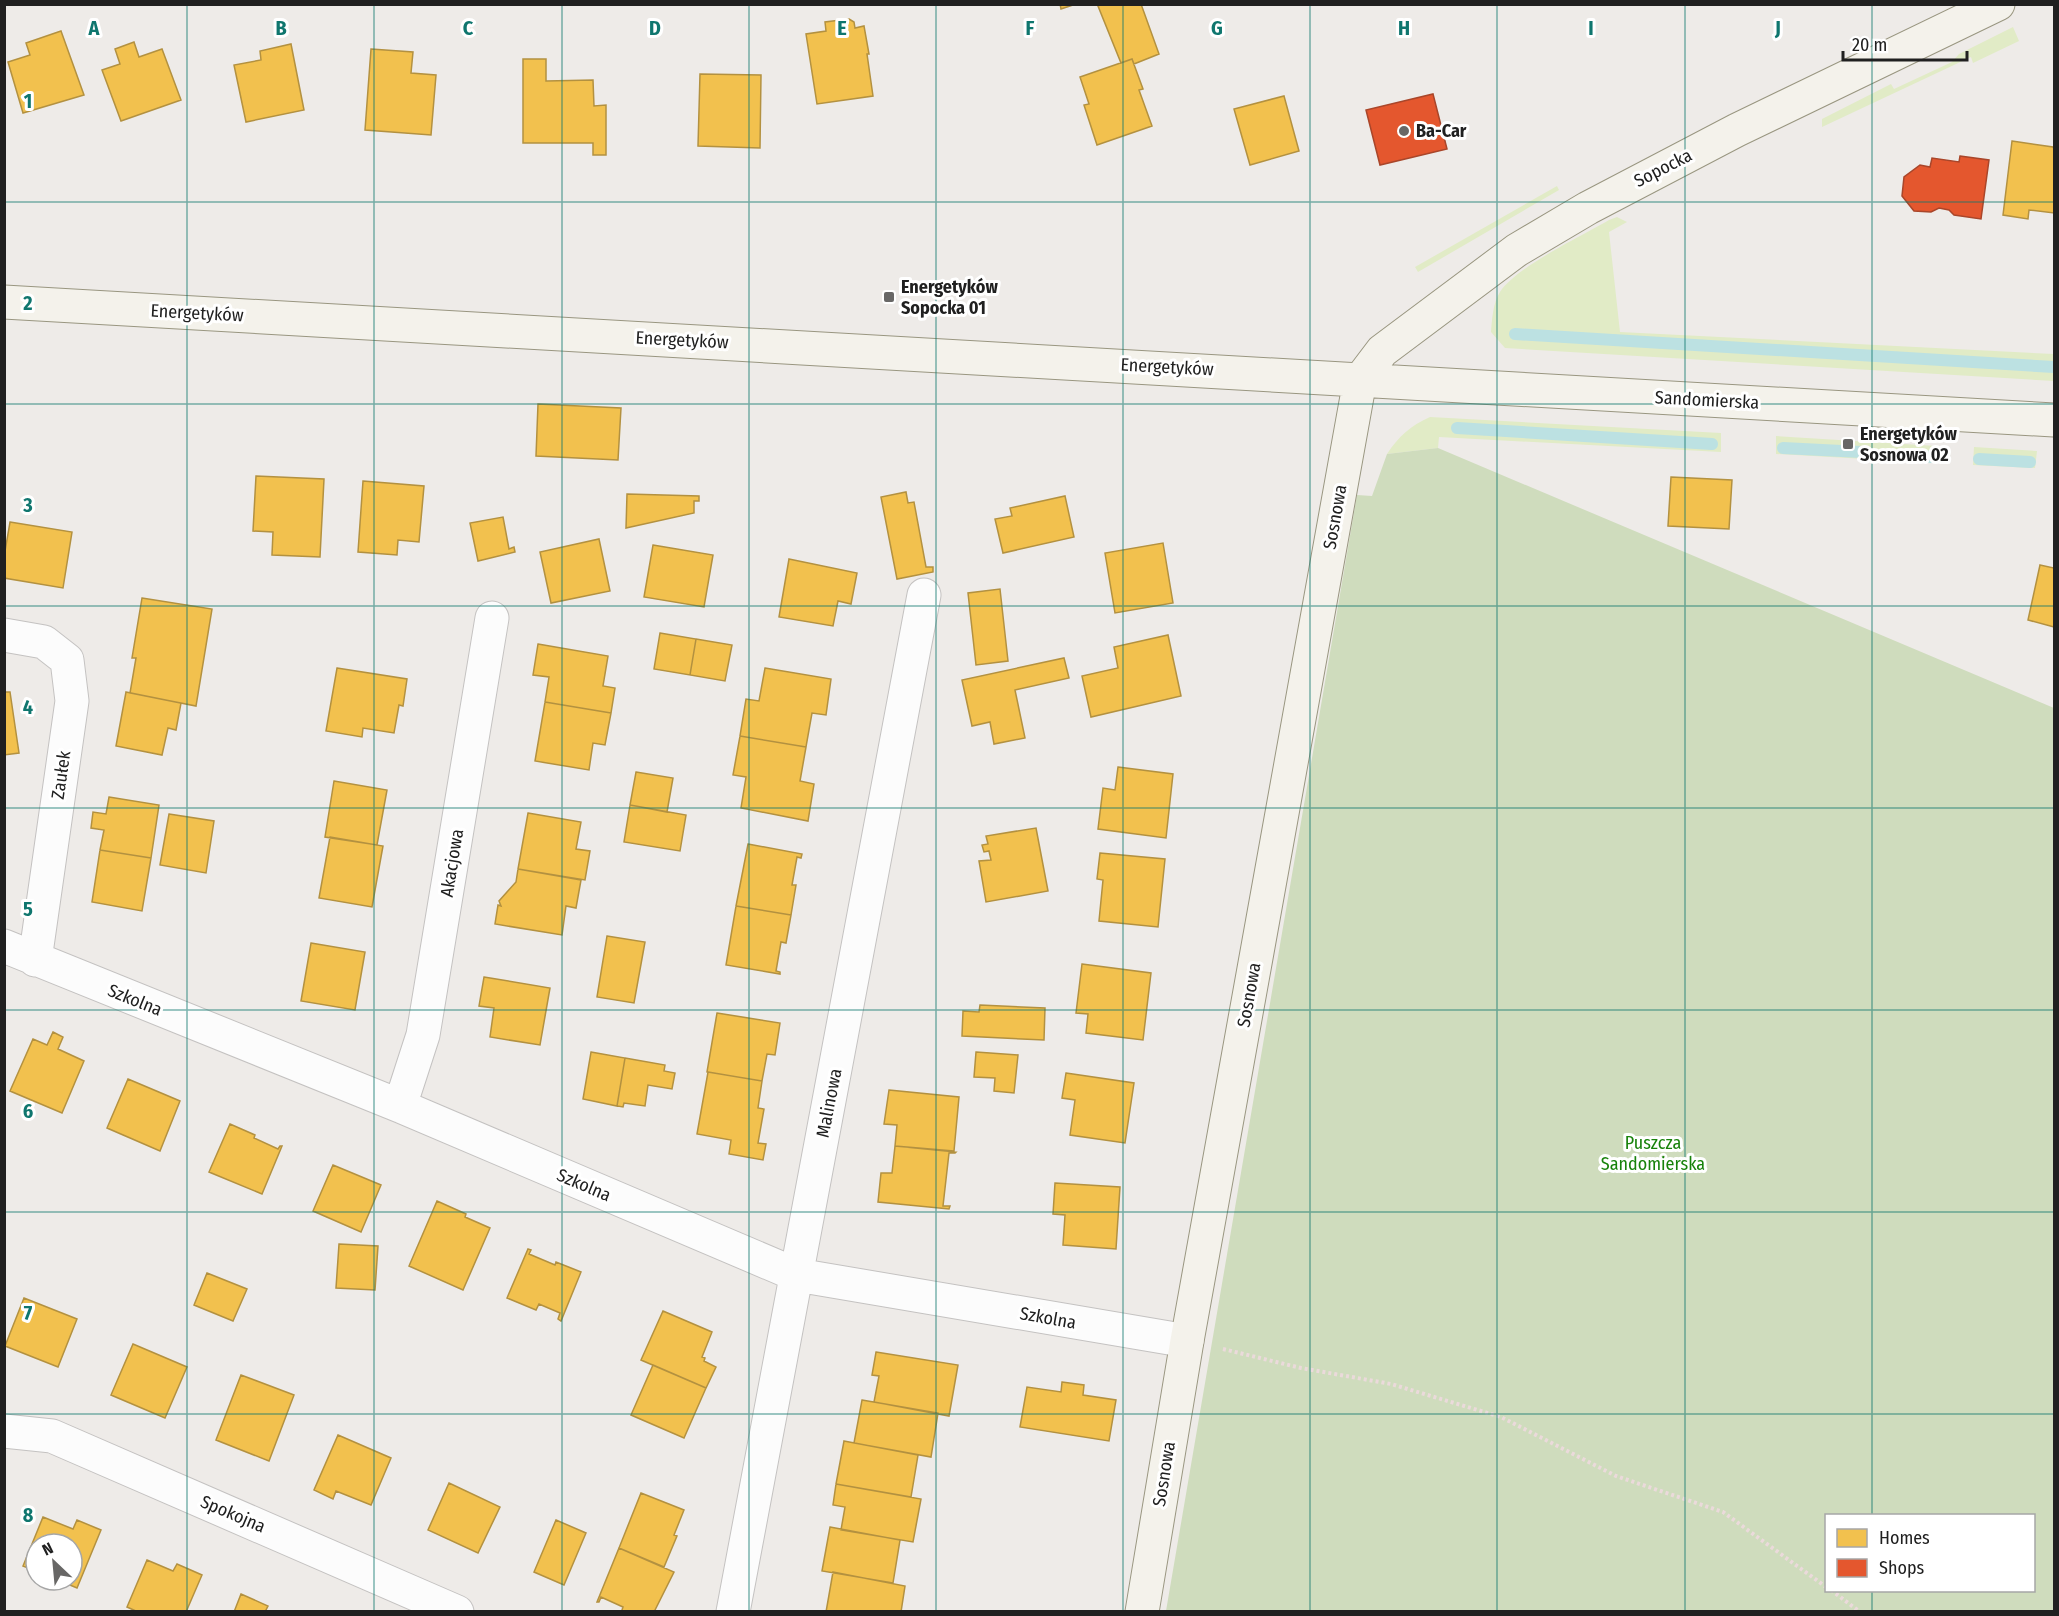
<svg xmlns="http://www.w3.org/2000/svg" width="2059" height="1616" viewBox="0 0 2059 1616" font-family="'Fira Sans Condensed',sans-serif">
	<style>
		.grass { fill: #e1ebc6 }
		.forest { fill: #cfdcbd; fill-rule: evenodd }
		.homes { fill: #f2c14e; stroke: #b39140; stroke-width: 1.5 }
		.shops { fill: #e4572e; stroke: #a9462a; stroke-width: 1.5 }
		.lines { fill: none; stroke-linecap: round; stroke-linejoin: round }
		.stream { stroke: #bce1e2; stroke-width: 12 }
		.street-casing { stroke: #c4c2c1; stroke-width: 35 }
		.secondary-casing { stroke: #999680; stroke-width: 35 }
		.path { stroke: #ebdadb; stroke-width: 4; stroke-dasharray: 3 3; stroke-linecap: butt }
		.street { stroke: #fcfcfc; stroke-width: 33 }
		.secondary { stroke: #f4f2eb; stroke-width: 33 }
		.grid { fill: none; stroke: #0f766e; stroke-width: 1.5; stroke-opacity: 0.55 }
		.poi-dot { fill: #686766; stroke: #fff; stroke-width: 2 }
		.labels { text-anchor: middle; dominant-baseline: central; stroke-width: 6; stroke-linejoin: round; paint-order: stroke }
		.poi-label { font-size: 18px; font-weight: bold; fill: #202020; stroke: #fff; text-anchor: start }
		.street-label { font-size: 18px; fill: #202020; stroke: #fff }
		.park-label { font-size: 18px; fill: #17820a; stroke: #fff }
		.grid-label { font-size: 20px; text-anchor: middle; font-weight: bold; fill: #0f766e; stroke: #fff; stroke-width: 6; stroke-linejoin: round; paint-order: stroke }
	</style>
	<rect width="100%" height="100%" fill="#eeebe8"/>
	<path class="grass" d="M2013 27 2019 41 1973 63 1971 57 1822 127V119L1891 84 1894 89 1952 62 1959 54Z
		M1557 186 1559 190 1418 272 1415 267Z
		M1617 217 1627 222 1609 232 1620 332 2054 354V381L1505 348 1491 332C1492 319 1493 303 1500 292 1516 267 1582 236 1609 220Z
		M1430 417 1721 433V452L1439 437 1438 448 1387 454C1399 436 1410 426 1430 417Z
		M1776 436 1936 446V463L1776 454Z
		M1974 447 2037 451 2035 468 1973 465Z"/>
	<path class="forest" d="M1438 448 2054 708V1611H1166L1357 495 1372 496 1387 454ZM1826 1516H2034V1590H1826Z"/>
	<path class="homes" d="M1060 4H1076L1061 9Z
		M1102 4H1141L1159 54 1134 64 1132 59 1121 63 1098 6Z
		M849 19 854 22 855 28 864 26 869 54H867L873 96 817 104 806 34 826 31 825 22Z
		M61 31 84 95 23 113 8 62 30 55 26 43Z
		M134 42 139 57 162 49 181 100 121 121 102 70 120 64 115 49Z
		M291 44 304 110 246 122 234 65 261 60 260 51Z
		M371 49 413 52 411 73 436 75 431 135 365 130Z
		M523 59H546V81L593 80 594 106 606 105V155H593V143H523Z
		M1132 59 1143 89 1139 90 1152 126 1097 145 1084 105 1089 104 1080 77Z
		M700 74 761 75 760 148 698 146Z
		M1284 96 1299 151 1250 165 1234 109Z
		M2012 141 2053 147 2054 149V213L2029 210 2028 219 2003 215Z
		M538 404 621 408 618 460 536 456Z
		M256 476 324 479 320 557 272 555 273 532 253 531Z
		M1671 477 1732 480 1729 529 1668 526Z
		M363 481 424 486 419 542 398 540 397 555 358 552Z
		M906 492 908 503 914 502 926 567H933V572L897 579 881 497Z
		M627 494 699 496V501H694V513L626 528Z
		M1065 496 1074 537 1003 553 995 519 1012 516 1010 508Z
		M503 517 509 549 514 547 515 552 478 561 470 523Z
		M10 522 72 532 63 588 4 578V557Z
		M599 539 610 591 551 603 540 552Z
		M1163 543 1173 603 1115 613 1105 553Z
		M653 545 713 555 704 607 644 597Z
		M789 559 857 573 851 604 838 601 833 626 779 617Z
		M2040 565 2054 568V627L2028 620Z
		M1000 589 1008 661 976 665 968 593Z
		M142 598 212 609 196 706 130 693 136 658H132Z
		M660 633 696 639 690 675 654 669Z
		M1168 635 1181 696 1091 717 1082 676 1118 668 1114 647Z
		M696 639 732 645 725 681 690 675Z
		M538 644 608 656 603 686 615 688 611 713 545 702 549 677 533 675Z
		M1064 658 1069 678 1015 690 1025 738 994 744 990 722 972 726 962 680Z
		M337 668 407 679 403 706 399 705 394 733 363 728 362 737 326 731Z
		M765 668 831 679 826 715 812 713 806 747 740 736 746 699 759 701Z
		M4 692H10L19 753 4 755Z
		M126 692 181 703 176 730 168 728 162 755 116 746Z
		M545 702 611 713 605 745 593 743 589 770 535 761Z
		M740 736 806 747 800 781 814 784 808 821 741 808 746 777 733 775Z
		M1118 767 1173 774 1166 838 1098 829 1103 788 1115 790Z
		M636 772 673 778 667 812 630 805Z
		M334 781 387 790 377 845 325 837Z
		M109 797 159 805 151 858 100 850 104 830 91 828 93 812 106 814Z
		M630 805 686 815 680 851 624 842Z
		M528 813 581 822 576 849 590 851 585 880 518 869Z
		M169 814 214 821 206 873 160 865Z
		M1036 828 1048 891 986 902 979 861 991 860 989 851 984 852 982 845 988 844 986 836Z
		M330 837 383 846 372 907 319 898Z
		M748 844 802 854 801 858 797 857 792 885H796L791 915 736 906Z
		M100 850 151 858 142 911 92 902Z
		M1100 853 1165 859 1158 927 1099 921 1103 880 1097 879Z
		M518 869 581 880 576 908 566 906 562 935 495 924 498 905 501 906 499 901 516 882Z
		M736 906 791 915 786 943 781 942 776 971 780 972V974L726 965Z
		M607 936 645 942 634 1003 597 997Z
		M311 943 365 952 355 1010 301 1001Z
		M1082 964 1151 973 1143 1040 1086 1033 1088 1014 1076 1013Z
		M484 977 550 988 540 1045 490 1037 494 1008 479 1006Z
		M980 1005 1045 1008 1044 1040 962 1036 963 1011 979 1012Z
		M717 1013 780 1023 775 1055 767 1054 762 1081 707 1072Z
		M53 1032 63 1037 58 1049 84 1061 62 1113 10 1091 33 1039 47 1045Z
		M591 1052 625 1058 617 1106 583 1099Z
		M976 1052 1018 1055 1014 1093 994 1091 995 1078 974 1077Z
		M625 1058 665 1065 664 1071 675 1073 672 1089 648 1085 645 1106 624 1103 623 1107 617 1106Z
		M708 1072 762 1081 758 1108 764 1109 758 1143 766 1144 763 1160 729 1154 731 1140 697 1134Z
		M1066 1073 1134 1083 1125 1143 1070 1135 1075 1100 1062 1098Z
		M128 1079 180 1101 160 1151 107 1128Z
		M889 1090 959 1097 954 1151 895 1146 897 1125 884 1124Z
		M230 1124 255 1135 254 1138 278 1149 280 1146H282L262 1194 209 1172Z
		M895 1146 956 1152 955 1153H949L943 1206H950L949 1209 878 1202 881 1173H892Z
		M333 1165 381 1185 361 1232 313 1211Z
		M1055 1183 1120 1187 1116 1249 1063 1245 1065 1215 1053 1214Z
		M437 1201 466 1214 465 1217 490 1228 463 1290 409 1266Z
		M339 1244 378 1246 375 1290 336 1288Z
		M528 1249 531 1250 529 1254 555 1265 556 1262 581 1272 561 1321 558 1319 560 1313 539 1304 536 1310 507 1298Z
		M207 1273 247 1289 233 1321 194 1305Z
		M24 1298 77 1319 58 1367 5 1346Z
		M663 1311 712 1332 702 1357 705 1358 704 1361 716 1367 706 1388 641 1360Z
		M133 1344 187 1367 165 1418 111 1395Z
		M876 1352 958 1365 949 1416 874 1402 879 1376 872 1375Z
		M653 1365 706 1388 684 1438 631 1415Z
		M241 1375 294 1395 269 1461 216 1440Z
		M1062 1382 1084 1385 1083 1395 1116 1400 1109 1441 1020 1427 1027 1387 1061 1392Z
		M862 1400 938 1413 931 1457 854 1443Z
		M338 1435 391 1458 371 1505 336 1491 333 1499 314 1490Z
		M844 1441 918 1455 911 1497 836 1484Z
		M449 1483 500 1507 478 1553 428 1530Z
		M836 1484 921 1499 913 1542 841 1530 845 1507 833 1505Z
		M641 1493 684 1510 674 1535 677 1536 664 1567 619 1548Z
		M43 1517 73 1529 77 1520 101 1530 77 1588 58 1580H72V1544H36V1571L23 1566Z
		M556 1520 586 1533 564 1585 534 1572Z
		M830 1527 900 1540 893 1583 822 1571Z
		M619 1548 674 1572 654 1612H624L622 1610 623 1607 601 1597 599 1602H597Z
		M147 1560 173 1571 177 1564 202 1575 186 1612H138L127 1607Z
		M833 1572 905 1586 901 1612H826Z
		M241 1594 268 1606 266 1610 270 1612H234Z"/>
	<path class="shops" d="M1433 94 1447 149 1380 165 1366 110Z
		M1960 156 1989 160 1981 219 1954 215 1949 210 1939 208 1931 212 1914 211 1902 196 1904 177 1920 165 1930 167 1932 158 1959 162Z"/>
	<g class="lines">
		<path class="stream" d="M1515 334 2054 367
			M1457 428 1712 444
			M1783 448 1861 452
			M1905 455 1932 457
			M1979 459 2030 462"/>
		<g class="street-casing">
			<path id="street" d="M4 635 44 642 67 660 72 701 35 960
				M4 946 400 1106 797 1275 1187 1341
				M400 1106 423 1035 492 618
				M4 1431 52 1436 457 1612
				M733 1612 924 595"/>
		</g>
		<g class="secondary-casing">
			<path id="secondary" d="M4 302C688 340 1371 380 2054 420
				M1142 1612 1187 1341 1360 380 1382 351 1517 250 1588 208 1737 130 1998 4"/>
		</g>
		<path class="path" d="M1223 1349 1301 1368 1391 1384 1501 1417 1616 1476 1723 1512 1826 1587
			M1831 1590 1860 1612"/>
		<use href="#street" class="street"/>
		<use href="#secondary" class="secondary"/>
	</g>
	<path class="grid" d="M187 4V1612M374 4V1612M562 4V1612M749 4V1612M936 4V1612M1123 4V1612M1310 4V1612M1497 4V1612M1685 4V1612M1872 4V1516M4 202H2054M4 404H2054M4 606H2054M4 808H2054M4 1010H2054M4 1212H2054M4 1414H2054M1872 1590V1612"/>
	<g class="poi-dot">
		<circle cx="1404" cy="131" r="6"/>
		<rect x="883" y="291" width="12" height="12" rx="3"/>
		<rect x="1842" y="438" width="12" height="12" rx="3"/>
	</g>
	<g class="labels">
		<g class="poi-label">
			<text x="1416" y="131">Ba-Car</text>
			<text x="901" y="287">Energetyków<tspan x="901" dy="21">Sopocka 01</tspan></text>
			<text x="1860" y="434">Energetyków<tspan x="1860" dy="21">Sosnowa 02</tspan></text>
		</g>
		<g class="street-label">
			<text transform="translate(1663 168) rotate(-27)">Sopocka</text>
			<text transform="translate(197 313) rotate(3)">Energetyków</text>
			<text transform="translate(682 340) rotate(3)">Energetyków</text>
			<text transform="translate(1167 367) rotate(3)">Energetyków</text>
			<text transform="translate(1707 400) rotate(3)">Sandomierska</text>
			<text transform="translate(1335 517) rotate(-80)">Sosnowa</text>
			<text transform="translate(61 775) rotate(-82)">Zaułek</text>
			<text transform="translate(452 863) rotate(-81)">Akacjowa</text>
			<text transform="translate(1249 995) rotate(-80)">Sosnowa</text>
			<text transform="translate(135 1000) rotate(22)">Szkolna</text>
			<text transform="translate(829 1103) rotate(-79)">Malinowa</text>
			<text transform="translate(584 1185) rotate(23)">Szkolna</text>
			<text transform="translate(1048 1318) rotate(10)">Szkolna</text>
			<text transform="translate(1164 1474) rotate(-81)">Sosnowa</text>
			<text transform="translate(233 1514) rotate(23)">Spokojna</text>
		</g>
		<g class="park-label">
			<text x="1653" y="1143">Puszcza<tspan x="1653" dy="21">Sandomierska</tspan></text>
		</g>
	</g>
	<g class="grid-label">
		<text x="94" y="35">A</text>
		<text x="281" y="35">B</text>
		<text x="468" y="35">C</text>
		<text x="655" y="35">D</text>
		<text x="842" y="35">E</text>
		<text x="1030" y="35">F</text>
		<text x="1217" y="35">G</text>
		<text x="1404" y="35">H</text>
		<text x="1591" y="35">I</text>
		<text x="1778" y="35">J</text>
		<text x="28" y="108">1</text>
		<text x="28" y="310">2</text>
		<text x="28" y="512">3</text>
		<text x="28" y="714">4</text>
		<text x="28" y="916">5</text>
		<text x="28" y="1118">6</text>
		<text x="28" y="1320">7</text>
		<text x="28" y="1522">8</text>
	</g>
	<rect width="2059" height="1616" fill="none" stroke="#202020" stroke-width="12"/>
	<rect x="1825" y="1514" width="210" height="78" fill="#ffffff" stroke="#a6a6a6" stroke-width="1.5"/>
	<rect x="1837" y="1529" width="30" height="18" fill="#f2c14e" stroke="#a6a6a6" stroke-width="1.5"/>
	<text x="1879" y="1544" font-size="18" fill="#202020">Homes</text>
	<rect x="1837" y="1559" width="30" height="18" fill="#e4572e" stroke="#a6a6a6" stroke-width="1.5"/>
	<text x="1879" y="1574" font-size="18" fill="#202020">Shops</text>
	<g transform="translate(54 1562) rotate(334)"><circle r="28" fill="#ffffff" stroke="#a6a6a6" stroke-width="1.5"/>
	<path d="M0-4.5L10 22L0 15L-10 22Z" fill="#686766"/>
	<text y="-9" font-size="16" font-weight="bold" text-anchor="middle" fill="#202020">N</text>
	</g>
	<path d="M1843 51v9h124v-9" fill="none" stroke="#202020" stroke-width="3"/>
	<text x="1852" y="51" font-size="18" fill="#202020" stroke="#ffffff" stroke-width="4.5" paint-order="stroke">20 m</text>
</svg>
